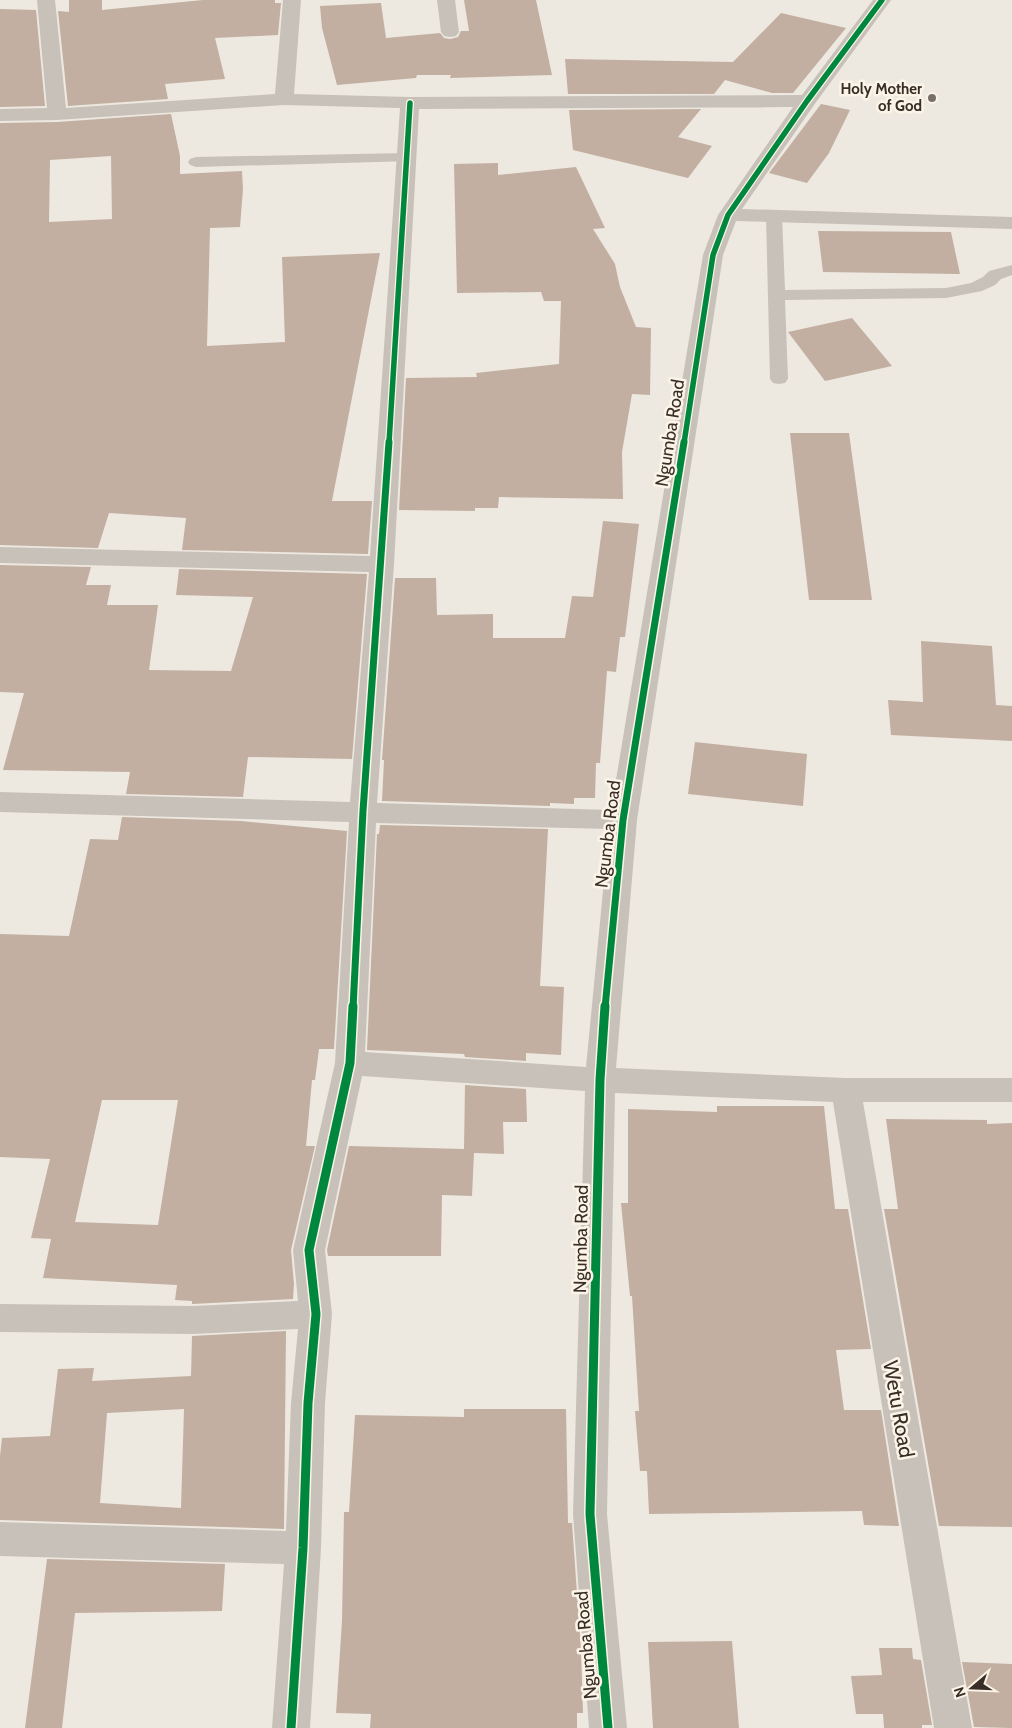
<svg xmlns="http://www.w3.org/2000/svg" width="1012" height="1728" viewBox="0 0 1012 1728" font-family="Cabin,sans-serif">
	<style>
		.building { fill: #c2afa1; fill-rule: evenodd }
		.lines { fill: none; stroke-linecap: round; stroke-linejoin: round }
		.lane { fill: #c7c1b9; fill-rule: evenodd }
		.street { fill: #c7c1b9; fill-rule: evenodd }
		.cycleway-far2-casing { stroke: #fbf4e7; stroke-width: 8 }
		.cycleway-far1-casing { stroke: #fbf4e7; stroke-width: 10 }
		.cycleway-casing { stroke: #fbf4e7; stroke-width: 12 }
		.cycleway-far2 { stroke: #00873e; stroke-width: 5.5 }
		.cycleway-far1 { stroke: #00873e; stroke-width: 7 }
		.cycleway { stroke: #00873e; stroke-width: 9 }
		.poi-dot { fill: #776f68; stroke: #fbf4e7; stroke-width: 2 }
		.labels { text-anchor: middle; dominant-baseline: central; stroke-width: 5; stroke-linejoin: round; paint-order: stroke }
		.far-poi-label { font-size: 15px; font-weight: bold; fill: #382e27; stroke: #fbf4e7; text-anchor: end }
		.street-label { font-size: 18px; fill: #382e27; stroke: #fbf4e7 }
		.near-street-label { font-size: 21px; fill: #382e27; stroke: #fbf4e7 }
	</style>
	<rect width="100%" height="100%" fill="#ede9e0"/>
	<path class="building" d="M69 0H102V10L203 0H275V3H281L278 35 215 38 225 79 165 84 168 99 68 106 58 11 69 12Z
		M464 0H536L552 75 450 78 451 75H417L416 78 337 85 322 28 320 6 381 3 386 38 440 33 444 38 450 39 458 37 461 31H469Z
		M0 9 36 10 45 106 0 107Z
		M781 13 846 28 793 93H772L725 80 714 94H568L565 59 733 62Z
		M821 104 850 110 829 153 807 183 769 173Z
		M701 109 678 137 712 146 688 178 573 150 569 110Z
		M171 114 180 156V174L242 171 243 189 240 227 210 228 207 346 285 342 282 257 380 253 332 501H372L368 554 182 550 186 518 109 513 98 548 0 545V123L57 122ZM111 156 112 219 49 222 50 160Z
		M498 163V175L576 167 605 228 593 229 615 264 620 287 636 327 651 328 650 395 632 394 622 452 623 499 499 497 498 508H475V511L399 510 406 378 477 377 476 373 559 364 561 301H544L541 292 457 293 454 164Z
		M818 231 951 232 960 274 823 272Z
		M852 318 892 366 825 381 788 332Z
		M790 433H849L872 600H809Z
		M603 521 639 524 625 637H620L616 672 607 671 600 763H596L595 798H574V804L550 803V806L382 801 384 760H382L395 578H436L437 615 493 614V638H565L572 596 593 597Z
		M0 565 91 567 86 585H111L107 605H158L149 670 231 671 253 597 176 595 179 569 367 574 352 759 248 757 243 797 126 794 130 772 3 770 24 693 0 692Z
		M921 641 992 646 996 705 1012 706V741L891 735 888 700 923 702Z
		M695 742 807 754 803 806 688 794Z
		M122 817 241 821 347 831 334 1049H319L315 1080H312L306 1146H315L291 1250 294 1284 293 1299 192 1304V1301L175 1300 177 1285 43 1278 51 1239 31 1238 50 1159 0 1157V934L69 936 90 839 118 840ZM102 1100H178L158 1225 75 1222Z
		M380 825 548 829 540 986 564 987 561 1055 526 1053V1061L465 1057 464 1054 367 1050 377 834H379Z
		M465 1085 526 1089 527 1122H503L504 1154 474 1153 472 1196 442 1195 441 1256H328L327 1250 349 1146 464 1149Z
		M717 1106H824L835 1209H848L871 1349 836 1350 844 1410H881L899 1526 864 1525 862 1511 649 1514 647 1471H640L635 1411H639L632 1296H630L621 1203H628V1109L717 1112Z
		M886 1119 987 1120V1124L1012 1123V1527L939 1526 884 1209H898Z
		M286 1331 284 1529 0 1520V1456L2 1438 50 1436 58 1369 94 1368 92 1381 191 1376 192 1336ZM184 1409 181 1508 100 1503 107 1413Z
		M464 1409H566L568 1523H572L581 1650 583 1713H577V1728H370L371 1714 336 1713 342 1621 344 1512H349L355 1415 464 1417Z
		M47 1559 225 1564 222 1611 75 1613 62 1728H25Z
		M732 1641 739 1728H653L648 1642Z
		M879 1648H912L913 1659 921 1660 932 1725H922V1728H884L883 1714H856L851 1676 882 1675Z
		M962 1662 1012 1664V1728L974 1727Z"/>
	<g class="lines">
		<path class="lane" d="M406 153 412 155 414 158 412 161 196 167 190 165 188 162 190 159 196 157Z
			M774 211 780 212 782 216 785 290 946 288 971 283 983 277 989 271 1012 265V275L1001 279 995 285 982 291 946 298 785 300 788 379 785 383 779 384 773 383 770 379 766 216 768 212Z"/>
		<path class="street" d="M37 0H55L66 108 275 94 283 0H301L294 94 410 97 802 95 873 0H891L814 105 742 209 1012 217V229L736 221 723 255 637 820 616 1068 845 1078H1012V1102H863L972 1728H934L833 1102 615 1093 607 1514 627 1728H589L573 1514 585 1091 362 1076 325 1250 332 1314 325 1403 321 1548 310 1728H272L284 1564 0 1556V1522L286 1531 291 1403 298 1329 193 1334 0 1332V1304L193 1306 298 1301 293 1250 335 1063 349 822 0 812V792L350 802 369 572 0 563V547L370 556 400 108 284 105 57 120 0 121V109L47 108ZM793 107 718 215 703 255 611 810 377 803 394 564 419 109ZM376 823 609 829 586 1067 365 1052Z
			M437 0H455L459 32 456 36 450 37 444 36 441 32Z"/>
		<g class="cycleway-far2-casing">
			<path id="cycleway-far2" d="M389 443 410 103
				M684 443 713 255 728 215 807 101 882 0"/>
		</g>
		<g class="cycleway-far1-casing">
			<path id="cycleway-far1" d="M353 1008 363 811 389 442
				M605 1008 623 820 684 442"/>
		</g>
		<g class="cycleway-casing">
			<path id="cycleway" d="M605 1006 600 1080 590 1514 608 1728
				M291 1728 303 1548 308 1403 316 1314 309 1250 350 1063 353 1006"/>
		</g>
		<use href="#cycleway-far2" class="cycleway-far2"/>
		<use href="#cycleway-far1" class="cycleway-far1"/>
		<use href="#cycleway" class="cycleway"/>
	</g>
	<circle class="poi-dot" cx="932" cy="98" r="5"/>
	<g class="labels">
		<g class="far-poi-label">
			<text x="922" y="89">Holy Mother<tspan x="922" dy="17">of God</tspan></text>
		</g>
		<g class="street-label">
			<text transform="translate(670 433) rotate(-81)">Ngumba Road</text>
			<text transform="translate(608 834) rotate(-83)">Ngumba Road</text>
			<text transform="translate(581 1239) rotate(-89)">Ngumba Road</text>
			<text transform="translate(586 1645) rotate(-95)">Ngumba Road</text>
		</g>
		<g class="near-street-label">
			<text transform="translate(899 1409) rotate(80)">Wetu Road</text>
		</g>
	</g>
	<g transform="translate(972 1688) rotate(251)" stroke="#fbf4e7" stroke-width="4" paint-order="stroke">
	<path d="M0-4L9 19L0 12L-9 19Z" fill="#382e27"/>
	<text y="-8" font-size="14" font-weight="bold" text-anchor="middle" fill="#382e27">N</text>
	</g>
</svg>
